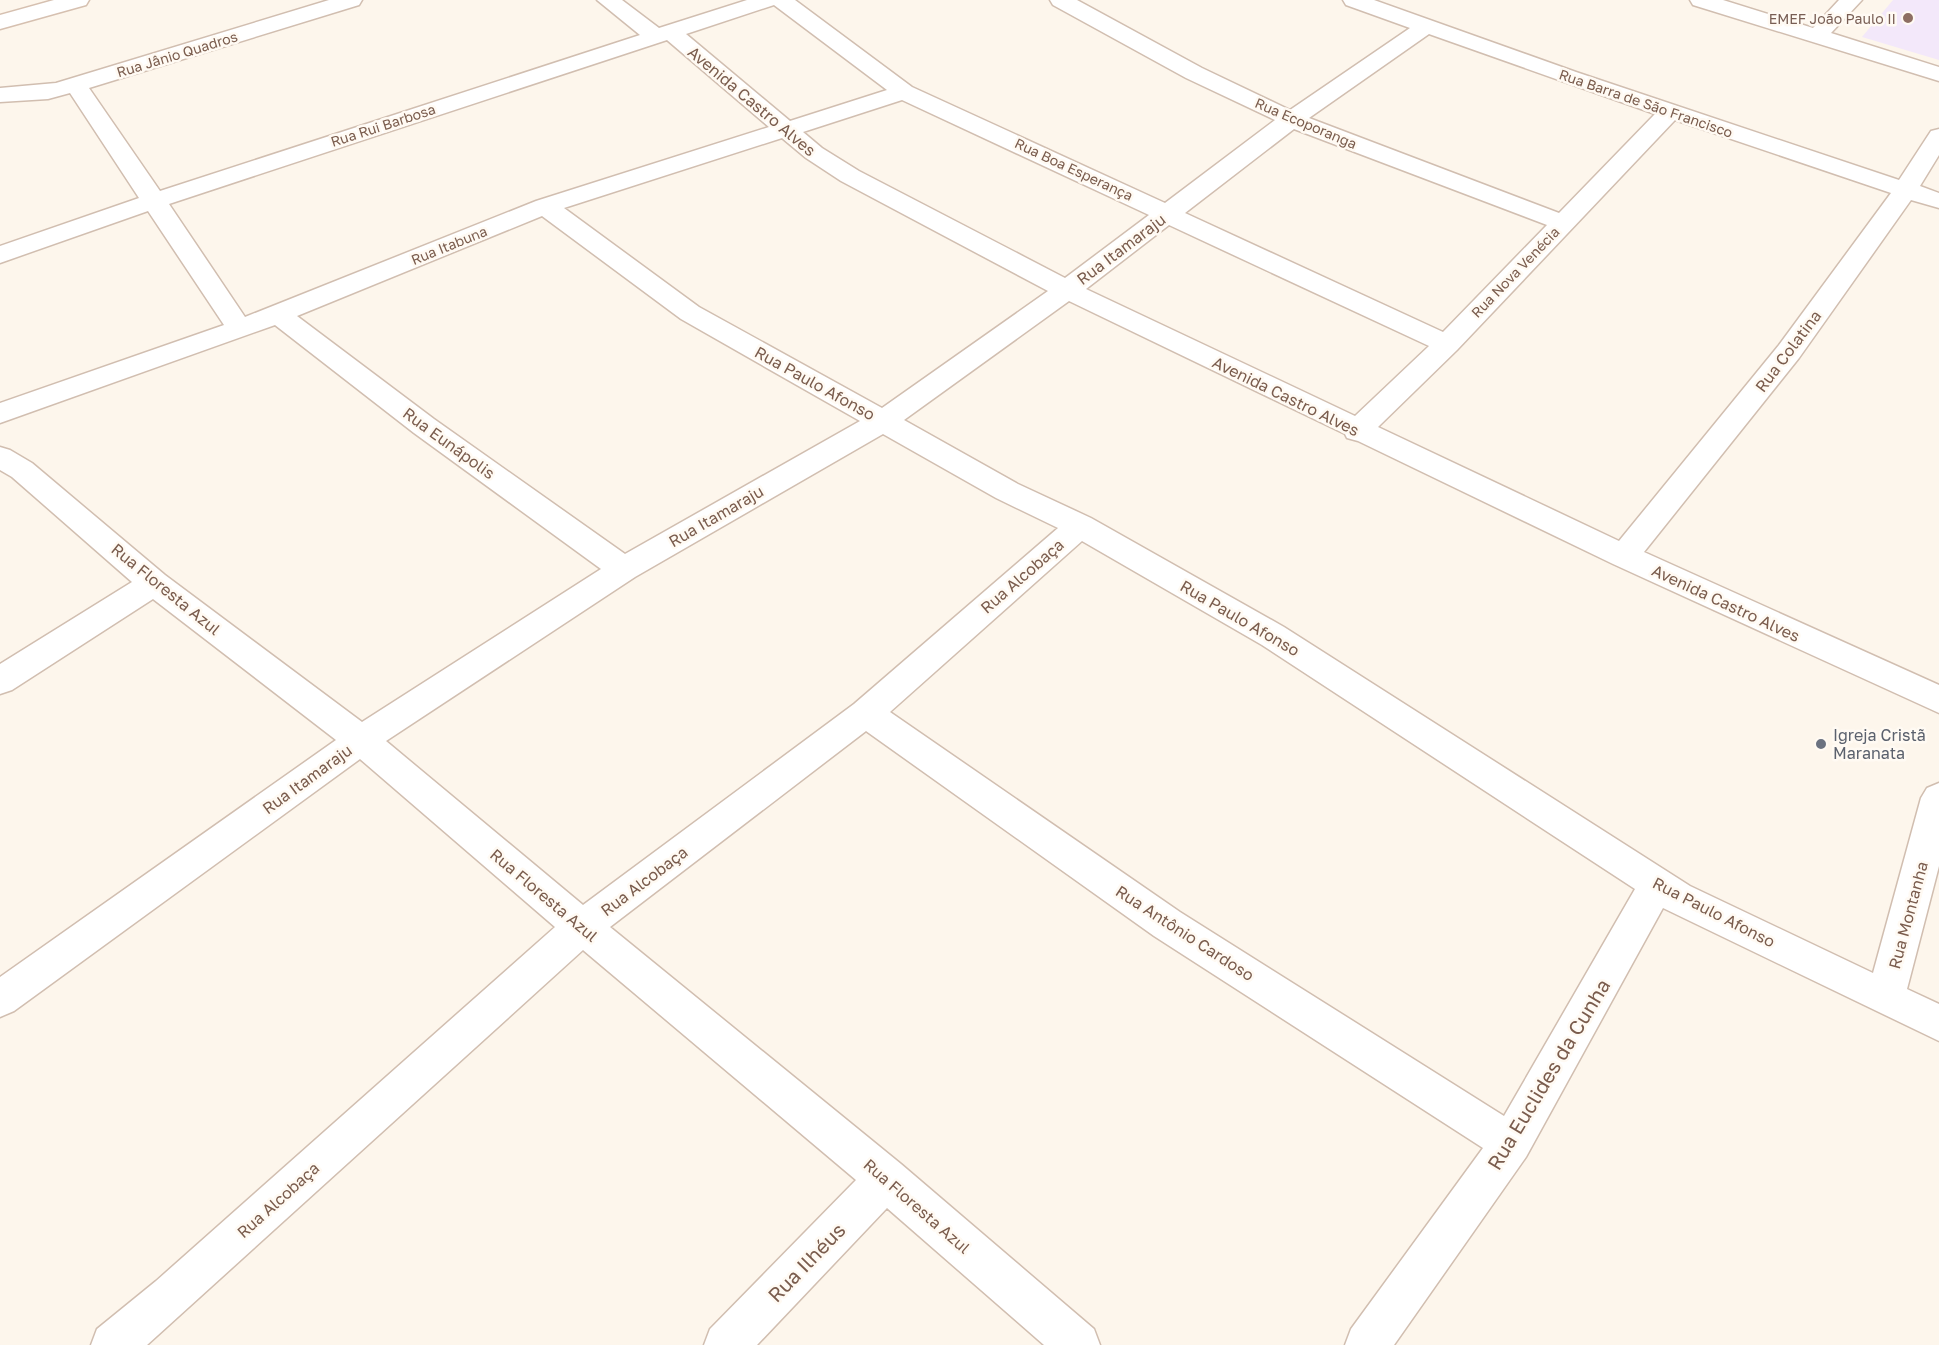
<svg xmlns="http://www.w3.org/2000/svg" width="1939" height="1345" viewBox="0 0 1939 1345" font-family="'Golos Text',sans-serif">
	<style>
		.education { fill: #f3e8fa }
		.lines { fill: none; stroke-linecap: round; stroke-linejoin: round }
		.street-casing { stroke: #d1beb0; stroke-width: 3 }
		.secondary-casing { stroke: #d6c0b0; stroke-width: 3 }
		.street { fill: #fff; fill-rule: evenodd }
		.secondary { fill: #fff; fill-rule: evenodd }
		.education-dot { fill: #8d6e63; stroke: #fffaf3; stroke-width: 2 }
		.worship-dot { fill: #6b7280; stroke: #fffaf3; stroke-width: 2 }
		.labels { text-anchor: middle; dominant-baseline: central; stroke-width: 5; stroke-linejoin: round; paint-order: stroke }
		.far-education-label { font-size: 14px; fill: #785e54; stroke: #fffaf3; text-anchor: end }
		.far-street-label { font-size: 14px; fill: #7a5c4d; stroke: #fffaf3 }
		.street-label { font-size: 16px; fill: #7a5c4d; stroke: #fffaf3 }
		.worship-label { font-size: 16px; fill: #5b616d; stroke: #fffaf3; text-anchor: start }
		.near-street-label { font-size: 20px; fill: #7a5c4d; stroke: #fffaf3 }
	</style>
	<rect width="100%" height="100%" fill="#fdf6ec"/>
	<path class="education" d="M1893 0H1939V60L1862 37Z"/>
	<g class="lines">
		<g class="street-casing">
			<path id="street" d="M329 0H362L359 5 89 88 160 191 640 35 597 0H622L659 28 747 0H795L912 87 1165 203 1275 120 1186 78 1053 5 1050 0H1077L1202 68 1290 110 1410 28 1346 5 1343 0H1374L1576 72 1899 180 1931 131 1939 129V155L1920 186 1939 193V208L1911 200 1799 358 1644 552 1939 685V713L1613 564 1358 441 1347 438 1345 434 1069 301 904 420 1018 484 1091 518 1284 627 1690 886 1873 973 1921 798 1927 788 1939 783V866L1907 989 1939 1004V1041L1663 908 1526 1157 1394 1345H1345L1351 1329 1483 1148 1154 936 866 731 610 927 901 1164 1094 1329 1100 1345H1044L887 1208 757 1345H704L710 1329 856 1180 583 950 147 1345H91L97 1329 156 1281 555 927 360 759 14 1011 0 1017V977L336 740 153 599 12 690 0 694V664L132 582 12 477 0 470V447L10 450 32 463 165 575 362 722 601 569 414 433 275 325 0 423V403L224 325 148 211 0 263V246L139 198 70 93 48 99 0 102V88L56 83ZM774 5 887 90 790 121 686 34ZM1429 34 1655 114 1559 213 1309 118ZM667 40 769 127 536 201 245 317 169 204ZM902 100 1149 215 1065 278 859 171 822 148 803 132ZM1675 120 1891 193 1779 345 1619 541 1378 427 1457 350ZM1294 129 1547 225 1443 332 1185 213ZM782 138 806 158 841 181 1048 291 882 408 699 307 564 208ZM542 216 681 319 860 421 625 554 434 419 297 316ZM1169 225 1429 346 1355 416 1086 289ZM883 434 996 498 1058 528 854 704 583 905 386 741 635 577ZM1082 541 1262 645 1635 889 1504 1116 1180 912 890 712Z
				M1690 0H1723L1813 28 1839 0H1862L1831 33 1939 67V81L1693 5Z"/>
		</g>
		<g class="secondary-casing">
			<path id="secondary" d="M54 0H89L86 5 0 29V15Z"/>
		</g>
		<use href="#street" class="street"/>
		<use href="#secondary" class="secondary"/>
	</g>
	<circle class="education-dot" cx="1908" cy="18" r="6"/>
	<circle class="worship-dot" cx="1821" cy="744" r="6"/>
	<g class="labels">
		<g class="far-education-label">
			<text x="1896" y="18">EMEF João Paulo II</text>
		</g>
		<g class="far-street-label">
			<text transform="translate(177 54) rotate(-17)">Rua Jânio Quadros</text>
			<text transform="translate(1646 103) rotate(19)">Rua Barra de São Francisco</text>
			<text transform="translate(1306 123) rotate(23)">Rua Ecoporanga</text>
			<text transform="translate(383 125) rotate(-18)">Rua Rui Barbosa</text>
			<text transform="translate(1074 169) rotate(25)">Rua Boa Esperança</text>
			<text transform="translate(449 245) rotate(-22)">Rua Itabuna</text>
			<text transform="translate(1515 272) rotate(-46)">Rua Nova Venécia</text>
		</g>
		<g class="street-label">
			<text transform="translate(752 101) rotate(40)">Avenida Castro Alves</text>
			<text transform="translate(1121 249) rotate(-37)">Rua Itamaraju</text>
			<text transform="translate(1788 351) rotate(-53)">Rua Colatina</text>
			<text transform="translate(815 383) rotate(29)">Rua Paulo Afonso</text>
			<text transform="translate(1286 396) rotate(26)">Avenida Castro Alves</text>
			<text transform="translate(449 443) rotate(36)">Rua Eunápolis</text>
			<text transform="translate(716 516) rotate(-30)">Rua Itamaraju</text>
			<text transform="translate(1022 576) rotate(-41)">Rua Alcobaça</text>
			<text transform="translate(166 589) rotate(39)">Rua Floresta Azul</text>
			<text transform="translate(1726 603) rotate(25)">Avenida Castro Alves</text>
			<text transform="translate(1240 618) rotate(30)">Rua Paulo Afonso</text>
			<text transform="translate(307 779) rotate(-36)">Rua Itamaraju</text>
			<text transform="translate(644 881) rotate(-37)">Rua Alcobaça</text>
			<text transform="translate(544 895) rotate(40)">Rua Floresta Azul</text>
			<text transform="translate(1714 912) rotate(27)">Rua Paulo Afonso</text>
			<text transform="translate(1908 915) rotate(-75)">Rua Montanha</text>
			<text transform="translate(1185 933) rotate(33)">Rua Antônio Cardoso</text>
			<text transform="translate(278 1200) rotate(-42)">Rua Alcobaça</text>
			<text transform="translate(917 1206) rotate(41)">Rua Floresta Azul</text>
		</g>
		<g class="worship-label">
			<text x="1833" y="735">Igreja Cristã<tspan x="1833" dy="18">Maranata</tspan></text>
		</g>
		<g class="near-street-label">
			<text transform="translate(1548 1074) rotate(-59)">Rua Euclides da Cunha</text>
			<text transform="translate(806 1262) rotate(-46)">Rua Ilhéus</text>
		</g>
	</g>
</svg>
